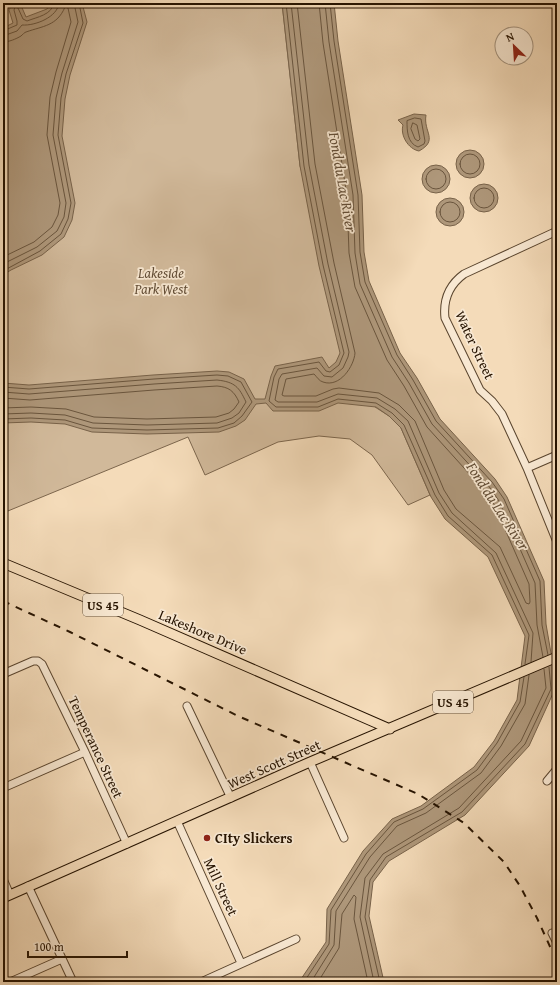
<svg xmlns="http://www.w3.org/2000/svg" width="560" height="985" viewBox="0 0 560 985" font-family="'Gentium Book Plus',serif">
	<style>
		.green { fill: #d1b99a; stroke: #7c664d }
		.water { fill: #ae977a; stroke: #786249 }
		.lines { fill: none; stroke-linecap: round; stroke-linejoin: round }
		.shore { stroke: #6a553d; stroke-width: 1 }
		.minor-casing { stroke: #5a452e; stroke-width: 9 }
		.major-casing { stroke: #261300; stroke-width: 11 }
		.minor { stroke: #f8e8d2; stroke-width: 7 }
		.major { stroke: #f4dbb9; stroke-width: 9 }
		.rail { stroke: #261300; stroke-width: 2; stroke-dasharray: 7 7; stroke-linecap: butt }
		.poi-dot { fill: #8f2418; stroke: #f8e8d2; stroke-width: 1.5 }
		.labels { text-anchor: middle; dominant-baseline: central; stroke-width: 3.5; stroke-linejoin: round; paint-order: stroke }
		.shield { fill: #f8e8d2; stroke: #65533f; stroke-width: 1 }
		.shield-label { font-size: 13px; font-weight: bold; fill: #261300 }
		.park-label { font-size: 14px; font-style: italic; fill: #624d36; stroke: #f8e8d2 }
		.street-label { font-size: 14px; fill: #261300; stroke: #f8e8d2 }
		.poi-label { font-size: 14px; font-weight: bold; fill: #261300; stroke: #f8e8d2; text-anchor: start }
		.water-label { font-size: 15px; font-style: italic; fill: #634e37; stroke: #f8e8d2 }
	</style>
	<rect width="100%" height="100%" fill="#f4dbb9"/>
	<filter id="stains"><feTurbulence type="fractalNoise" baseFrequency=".005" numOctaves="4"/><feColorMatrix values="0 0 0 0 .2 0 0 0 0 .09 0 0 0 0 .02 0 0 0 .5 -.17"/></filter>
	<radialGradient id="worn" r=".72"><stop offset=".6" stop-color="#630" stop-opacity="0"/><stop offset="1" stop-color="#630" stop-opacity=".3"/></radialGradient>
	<path class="green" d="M3 3H282L300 166 375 407 389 416 401 428 430 495 408 505 372 455 350 439 319 436 278 442 205 475 188 437 3 513Z"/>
	<path class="water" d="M13 3H20L26 17 47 9 51 3H82L87 22 70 75 65 99 62 136 75 203 72 220 64 237 42 255 11 270 3 275V28L13 23 9 10Z
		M282 3H334L338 41 362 195 364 252 369 281 400 353 417 378 440 419 495 479 507 497 544 581 546 624 552 659 555 689 529 746 465 815 389 861 373 882 369 916 384 982H299L326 942 327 909 363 851 392 819 421 806 474 767 494 741 517 700 525 636 488 557 445 519 431 497 401 428 389 416 376 407 338 403 319 411H273L266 403 256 404 245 420 236 426 219 432 147 434 92 432 65 424 31 422 3 423V383L29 385 153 375 217 371 229 372 244 379 255 399H265L271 376 275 366 322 357 329 368 336 362 340 353 319 266 300 166Z
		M414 114 426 115C423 132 439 140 419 151 408 149 400 135 403 125L398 120Z
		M456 164a14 14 0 1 1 28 0a14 14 0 1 1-28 0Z
		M422 179a14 14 0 1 1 28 0a14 14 0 1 1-28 0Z
		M470 198a14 14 0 1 1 28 0a14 14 0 1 1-28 0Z
		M436 212a14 14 0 1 1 28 0a14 14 0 1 1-28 0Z"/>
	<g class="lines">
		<path class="shore" d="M286 3 304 166 323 265 344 353 339 365 330 372 326 371 319 362 278 369 274 377 269 401 276 407H318L338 399 376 403 392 413 404 425 435 495 448 516 492 555 529 635 525 664
			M291 3 309 165 328 264 349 352 348 357 343 368 332 377 324 376 317 368 282 374 279 379 275 400 278 402H317L338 394 377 398 395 409 408 421 439 493 452 513 496 553 533 633 531 662
			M297 3 315 164 334 263 355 353C354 366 340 388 323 382 319 381 317 377 314 374L286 379 282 395 284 396H316L333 389 339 388 379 393 399 405 415 421 444 490 456 509 500 547 526 603 529 604 530 602 529 584 494 504 483 489 427 427 404 386 387 360 355 287 349 253 347 196 323 43 319 3
			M325 3 329 42 353 195 355 253 360 284 392 357 409 383 432 424 488 485 499 501 535 583 537 625 543 657
			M330 3 334 41 358 195 360 252 365 282 397 355 413 380 436 421 492 482 504 499 540 581 542 625 548 655
			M3 31 17 25V21L14 10 15 7 18 8 23 19 27 21C37 17 52 15 54 3
			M3 36 17 31 22 25C35 26 58 17 59 3
			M3 42C9 42 16 39 21 36 22 35 25 32 26 32 43 26 57 26 65 7L68 8 71 22 56 72 50 97 47 135 60 203 58 215 52 227 34 242 3 257
			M415 118 421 119 425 141 424 144 418 147C407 143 407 130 407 121Z
			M413 123 417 125 420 139 418 141 415 139 411 129Z
			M460 164a10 10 0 1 1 20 0a10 10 0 1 1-20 0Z
			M426 179a10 10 0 1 1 20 0a10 10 0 1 1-20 0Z
			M474 198a10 10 0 1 1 20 0a10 10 0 1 1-20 0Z
			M440 212a10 10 0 1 1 20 0a10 10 0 1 1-20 0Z
			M3 264 37 247 57 231 64 217 66 203 53 135 56 98 62 73 78 22 74 3
			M3 271 40 251 61 234 68 219 71 203 58 135 61 98 66 74 83 23 79 3
			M3 387 29 389 154 379 217 375 228 376 241 382 252 402 242 416 234 423 218 428 147 430 92 428 65 420 31 418 3 419
			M3 392 29 394 154 384 217 380C235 382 239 387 246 402L239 413 232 418 217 423 147 425 93 423 65 415 31 413 3 414
			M3 398 30 400 154 390 217 386C229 387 234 391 239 402L234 409 229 413 216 417 147 419 94 417 66 409 31 407 3 408
			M304 982 329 944 331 910 366 854 394 822 423 809 477 770 497 743 520 702 524 677
			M311 982 334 945 336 911 370 857 397 826 426 813 481 773 501 746 525 704 529 675
			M318 982 339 948 342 914 354 895 356 897 354 919 368 982
			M374 982 360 917 365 878 383 854 459 808 521 741 546 688 544 669
			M380 982 365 917 370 880 386 857 462 812 525 744 551 689 549 667"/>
		<g class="minor-casing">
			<path id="minor" d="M557 231 464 274C449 285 443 300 445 318L480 390 492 401 502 414 527 468 557 542
				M527 468 557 455
				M3 674 33 661H38L42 664 85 752 127 844
				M187 706 231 798
				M310 762 344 838
				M547 781 557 769
				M3 788 85 752
				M177 821 241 963
				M3 879 10 895
				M28 886 73 982
				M552 933 557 943
				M10 982 62 959
				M201 982 296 939"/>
		</g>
		<g class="major-casing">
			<path id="major" d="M3 563 140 620 390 729
				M3 898 310 762 557 657"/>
		</g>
		<use href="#minor" class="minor"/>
		<use href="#major" class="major"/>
		<path class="rail" d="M3 601 70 632 238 716 418 794 464 823 504 862 520 886 537 918 557 962"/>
	</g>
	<circle class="poi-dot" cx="207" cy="838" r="4"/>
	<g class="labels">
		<g class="shield">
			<rect x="83" y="594" width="40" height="22" rx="3"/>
			<rect x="433" y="691" width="40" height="22" rx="3"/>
		</g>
		<g class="shield-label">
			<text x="103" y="605">US 45</text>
			<text x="453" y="702">US 45</text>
		</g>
		<g class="park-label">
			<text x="161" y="273">Lakeside<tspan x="161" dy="16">Park West</tspan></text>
		</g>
		<g class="street-label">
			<text transform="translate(475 345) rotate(65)">Water Street</text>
			<text transform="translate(203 632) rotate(23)">Lakeshore Drive</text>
			<text transform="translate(96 747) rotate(65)">Temperance Street</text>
			<text transform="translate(274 764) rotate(-24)">West Scott Street</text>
			<text transform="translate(221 887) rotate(65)">Mill Street</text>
		</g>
		<g class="poi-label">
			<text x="215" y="838">CIty Slickers</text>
		</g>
		<g class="water-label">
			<text transform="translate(343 182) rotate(80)">Fond du Lac River</text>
			<text transform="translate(498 506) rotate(57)">Fond du Lac River</text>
		</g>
	</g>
	<rect width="560" height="985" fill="none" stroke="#f4dbb9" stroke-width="16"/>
	<rect x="4" y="4" width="552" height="977" fill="none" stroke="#261300" stroke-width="2"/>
	<rect x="8" y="8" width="544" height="969" fill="none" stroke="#261300"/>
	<g transform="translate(514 46) rotate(335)"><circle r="19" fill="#f8e8d2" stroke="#a4937e"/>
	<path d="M0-3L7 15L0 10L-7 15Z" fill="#8f2418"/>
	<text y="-6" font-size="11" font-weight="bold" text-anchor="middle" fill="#261300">N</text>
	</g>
	<path d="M28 951v6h99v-6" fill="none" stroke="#261300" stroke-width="2"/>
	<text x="34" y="951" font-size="12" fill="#261300" stroke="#f8e8d2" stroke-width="3" paint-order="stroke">100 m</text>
	<rect width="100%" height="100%" filter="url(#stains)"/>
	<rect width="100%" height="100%" fill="url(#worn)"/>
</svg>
